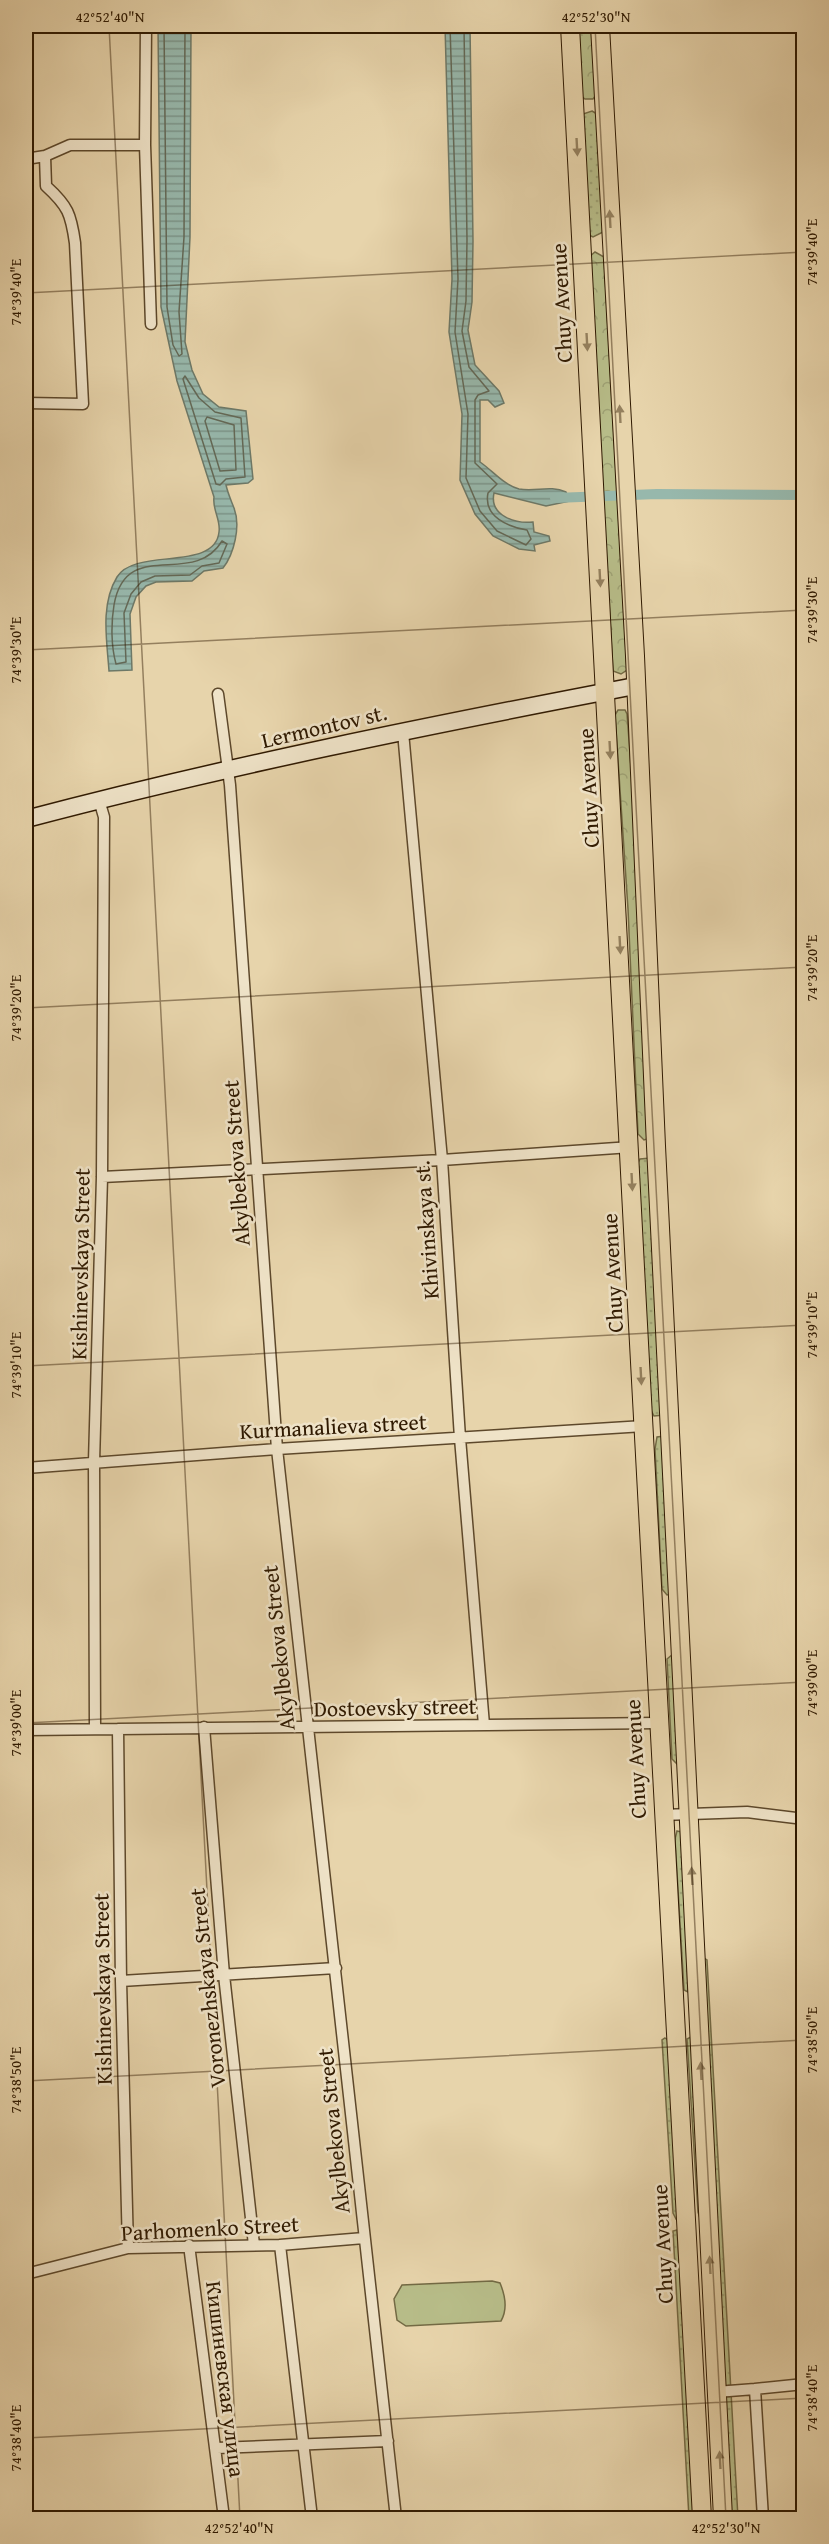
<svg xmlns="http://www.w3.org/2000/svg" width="829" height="2544" viewBox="0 0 829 2544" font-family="'Gentium Book Plus',serif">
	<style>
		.green { fill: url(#green-dots); stroke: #736a44; stroke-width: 1.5 }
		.forest { fill: url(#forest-crowns); stroke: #736a44; stroke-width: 1.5 }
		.pitch { fill: #b7bc88; stroke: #736a44; stroke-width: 1.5 }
		.water { fill: url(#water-rules); stroke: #6d7867; stroke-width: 1.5 }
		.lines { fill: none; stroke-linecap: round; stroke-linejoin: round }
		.shore { stroke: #636856; stroke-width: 1.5 }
		.canal { stroke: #97b8ac; stroke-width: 10 }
		.minor-casing { stroke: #5d482b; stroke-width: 13 }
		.secondary-casing { stroke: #2f1900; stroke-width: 19 }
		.primary-casing { stroke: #2f1900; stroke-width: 20 }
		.minor { stroke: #efe3c8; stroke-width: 10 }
		.secondary { stroke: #efe3c8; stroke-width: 16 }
		.primary { stroke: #e7d4ab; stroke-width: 18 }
		.oneway { fill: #94805e }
		.ticks { fill: none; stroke: #2f1900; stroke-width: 1.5; stroke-opacity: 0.45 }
		.labels { text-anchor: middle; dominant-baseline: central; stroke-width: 5; stroke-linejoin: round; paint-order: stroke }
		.street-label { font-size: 22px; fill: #2f1900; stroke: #efe3c8 }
		.neatline { fill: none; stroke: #2f1900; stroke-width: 2 }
		.ticks-label { font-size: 15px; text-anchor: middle; fill: #2f1900 }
	</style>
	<defs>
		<pattern id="green-dots" width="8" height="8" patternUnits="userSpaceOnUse" patternTransform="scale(1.5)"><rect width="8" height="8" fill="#b7bc88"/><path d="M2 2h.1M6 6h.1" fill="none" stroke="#9ea174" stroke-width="1.8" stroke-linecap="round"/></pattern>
		<pattern id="forest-crowns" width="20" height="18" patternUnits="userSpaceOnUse" patternTransform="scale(1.5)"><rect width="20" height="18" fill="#b7bc88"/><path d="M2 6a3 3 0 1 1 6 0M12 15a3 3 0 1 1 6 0" fill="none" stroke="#9ea174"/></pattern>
		<pattern id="water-rules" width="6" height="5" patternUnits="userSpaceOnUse" patternTransform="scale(1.5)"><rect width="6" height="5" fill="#97b8ac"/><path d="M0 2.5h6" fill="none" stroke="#7c958a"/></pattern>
	</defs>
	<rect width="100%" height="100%" fill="#e7d4ab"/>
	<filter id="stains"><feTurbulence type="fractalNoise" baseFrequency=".00333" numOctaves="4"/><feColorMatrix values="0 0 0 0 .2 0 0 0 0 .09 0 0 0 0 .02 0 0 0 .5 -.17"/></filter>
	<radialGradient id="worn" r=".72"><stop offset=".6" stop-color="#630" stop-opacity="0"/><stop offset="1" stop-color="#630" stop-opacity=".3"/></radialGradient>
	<path class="green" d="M592 111 597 114 603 232 593 237 589 235 583 114Z
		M650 1158 664 1415 654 1416 651 1410 638 1163 640 1159Z
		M664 1436 672 1594 667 1595 662 1589 655 1449 657 1437Z
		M673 1654 680 1764H677L672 1759 667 1659Z
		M677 1831 682 1832 688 1992 684 1990 675 1839Z
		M704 1958 707 1960 738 2518H731Z
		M691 2037 700 2218 698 2212 687 2039Z
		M665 2038 668 2040 678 2218 676 2219 673 2213 662 2040Z
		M677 2230 695 2518H689L673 2231Z"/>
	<path class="forest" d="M576 26H594L596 95 593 99H585L581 96Z
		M595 252 604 257 627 670 621 674 613 671 589 257Z
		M618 710H625L627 714 634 807 647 1139 644 1140 638 1134 628 909 615 715Z"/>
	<path class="pitch" d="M492 2281 500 2283C505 2295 508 2309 501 2321L406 2326 397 2320 394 2299 402 2285Z"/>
	<path class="water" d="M158 26H191L190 237 185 342 192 370 203 394 219 407 246 411 253 479 248 483 226 485C228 494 231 500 234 508 241 526 234 554 223 568L204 571 192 581 156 582 146 586 136 597 130 614 132 670 109 671C107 641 100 605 117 577 135 547 215 572 219 532 221 520 212 509 214 497L177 381 161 307Z
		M445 26H470L473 241 472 302 468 330 475 365 499 391 504 403 495 407 488 400H480V462C493 471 504 485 519 489 536 492 550 485 566 492L570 501 546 506 494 493C489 516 516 524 533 522L534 532 549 536 550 541 534 545 535 551 519 549 493 536 475 514 460 480 462 414 449 332 452 279Z"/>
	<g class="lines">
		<path class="shore" d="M164 26 167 307 173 345 179 356 182 354 179 312 184 237 185 26
			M450 26 458 279 455 332 468 414 466 478 480 511 497 531 526 545 531 539 527 530C509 527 483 517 488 493L497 484 475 463V400L478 395 489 391 469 367 462 331 466 301 467 240 464 26
			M185 376 199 398 215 412 241 418 245 477 226 479 220 485 216 484 183 379Z
			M207 417 234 425 236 470 220 471 205 421Z
			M222 541 227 544 219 563 202 566 190 575 155 576 141 582 131 594 124 613 126 662 116 664C111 646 111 623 114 605 126 536 193 589 222 541Z"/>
		<path class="canal" d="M555 498 657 494 804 495"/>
		<g class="minor-casing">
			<path id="minor" d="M146 26 145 145 151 324
				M26 159 45 156 70 145H145
				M26 403 83 404 75 243C71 214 68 206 46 186L45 156
				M218 694 230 785 277 1449 396 2518
				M403 732 442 1160 460 1438 484 1725
				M102 1177 442 1160 631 1147
				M26 1468 277 1449 644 1426
				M204 1727 224 1975 254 2245
				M95 1729 94 1462 102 1177 104 817 99 800
				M118 1729 121 1981 128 2248
				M26 1730 657 1723
				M662 1815 747 1812 804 1819
				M121 1981 336 1968
				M189 2245 224 2518
				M280 2245 312 2518
				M26 2274 128 2248 280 2245 364 2238
				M716 2392 755 2389
				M217 2448 388 2441
				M763 2518 755 2389 804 2384"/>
		</g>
		<g class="secondary-casing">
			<path id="secondary" d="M26 819C226 766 431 725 635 686"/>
		</g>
		<g class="primary-casing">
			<path id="primary" d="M570 26C615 856 655 1688 702 2518
				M600 26 635 656 656 1146 723 2518"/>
		</g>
		<use href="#minor" class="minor"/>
		<use href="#secondary" class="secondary"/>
		<use href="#primary" class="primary"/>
	</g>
	<defs><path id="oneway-solid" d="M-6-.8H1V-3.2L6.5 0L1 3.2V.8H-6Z" transform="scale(1.5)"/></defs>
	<g class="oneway">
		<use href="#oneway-solid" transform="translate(577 147) rotate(87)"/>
		<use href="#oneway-solid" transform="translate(610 219) rotate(-93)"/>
		<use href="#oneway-solid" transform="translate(587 342) rotate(87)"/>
		<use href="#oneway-solid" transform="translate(620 414) rotate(-93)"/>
		<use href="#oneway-solid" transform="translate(600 578) rotate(87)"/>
		<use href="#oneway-solid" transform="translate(610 750) rotate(87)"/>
		<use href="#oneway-solid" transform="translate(620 945) rotate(87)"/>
		<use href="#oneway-solid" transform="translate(632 1182) rotate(87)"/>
		<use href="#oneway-solid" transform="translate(641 1376) rotate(87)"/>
		<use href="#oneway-solid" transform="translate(692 1876) rotate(-93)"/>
		<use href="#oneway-solid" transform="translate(701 2071) rotate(-93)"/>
		<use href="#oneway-solid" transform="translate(710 2265) rotate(-93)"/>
		<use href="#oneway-solid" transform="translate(720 2460) rotate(-93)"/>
	</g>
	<path class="ticks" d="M109 26 240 2518M595 26 726 2518M26 293 804 252M26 650 804 610M26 1008 804 967M26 1366 804 1325M26 1723 804 1682M26 2081 804 2040M26 2438 804 2398"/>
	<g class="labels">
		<g class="street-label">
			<text transform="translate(561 303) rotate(-93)">Chuy Avenue</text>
			<text transform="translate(324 726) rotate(-13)">Lermontov st.</text>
			<text transform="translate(588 788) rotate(-93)">Chuy Avenue</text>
			<text transform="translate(236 1163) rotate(-94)">Akylbekova Street</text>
			<text transform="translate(426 1230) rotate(-94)">Khivinskaya st.</text>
			<text transform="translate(80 1264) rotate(-89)">Kishinevskaya Street</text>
			<text transform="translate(612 1273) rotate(-93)">Chuy Avenue</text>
			<text transform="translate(333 1426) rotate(-3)">Kurmanalieva street</text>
			<text transform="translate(278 1648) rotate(-96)">Akylbekova Street</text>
			<text transform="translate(395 1707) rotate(-1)">Dostoevsky street</text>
			<text transform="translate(635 1759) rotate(-93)">Chuy Avenue</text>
			<text transform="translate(207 1988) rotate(-96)">Voronezhskaya Street</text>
			<text transform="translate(102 1989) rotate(-91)">Kishinevskaya Street</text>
			<text transform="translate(333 2131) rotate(-96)">Akylbekova Street</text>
			<text transform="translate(210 2228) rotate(-3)">Parhomenko Street</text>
			<text transform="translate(662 2244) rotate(-93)">Chuy Avenue</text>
			<text transform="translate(226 2379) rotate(83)">Кишиневская улица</text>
		</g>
	</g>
	<rect width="829" height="2544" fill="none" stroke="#e7d4ab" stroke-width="66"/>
	<rect x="33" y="33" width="763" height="2478" class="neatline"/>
	<g class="ticks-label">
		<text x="110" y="22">42°52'40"N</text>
		<text x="596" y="22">42°52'30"N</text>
		<text transform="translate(812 252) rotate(-90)" y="5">74°39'40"E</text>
		<text transform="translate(16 292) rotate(-90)" y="5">74°39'40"E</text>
		<text transform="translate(812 610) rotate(-90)" y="5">74°39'30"E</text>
		<text transform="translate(16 650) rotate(-90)" y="5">74°39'30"E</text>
		<text transform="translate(812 968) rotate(-90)" y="5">74°39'20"E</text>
		<text transform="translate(16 1008) rotate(-90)" y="5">74°39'20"E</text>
		<text transform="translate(812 1325) rotate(-90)" y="5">74°39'10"E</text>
		<text transform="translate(16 1365) rotate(-90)" y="5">74°39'10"E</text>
		<text transform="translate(812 1683) rotate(-90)" y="5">74°39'00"E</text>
		<text transform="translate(16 1723) rotate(-90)" y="5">74°39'00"E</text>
		<text transform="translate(812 2040) rotate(-90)" y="5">74°38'50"E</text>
		<text transform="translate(16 2080) rotate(-90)" y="5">74°38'50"E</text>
		<text transform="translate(812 2398) rotate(-90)" y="5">74°38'40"E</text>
		<text transform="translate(16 2438) rotate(-90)" y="5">74°38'40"E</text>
		<text x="239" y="2533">42°52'40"N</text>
		<text x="726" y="2533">42°52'30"N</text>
	</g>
	<rect width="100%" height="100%" filter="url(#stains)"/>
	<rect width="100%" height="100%" fill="url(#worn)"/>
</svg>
